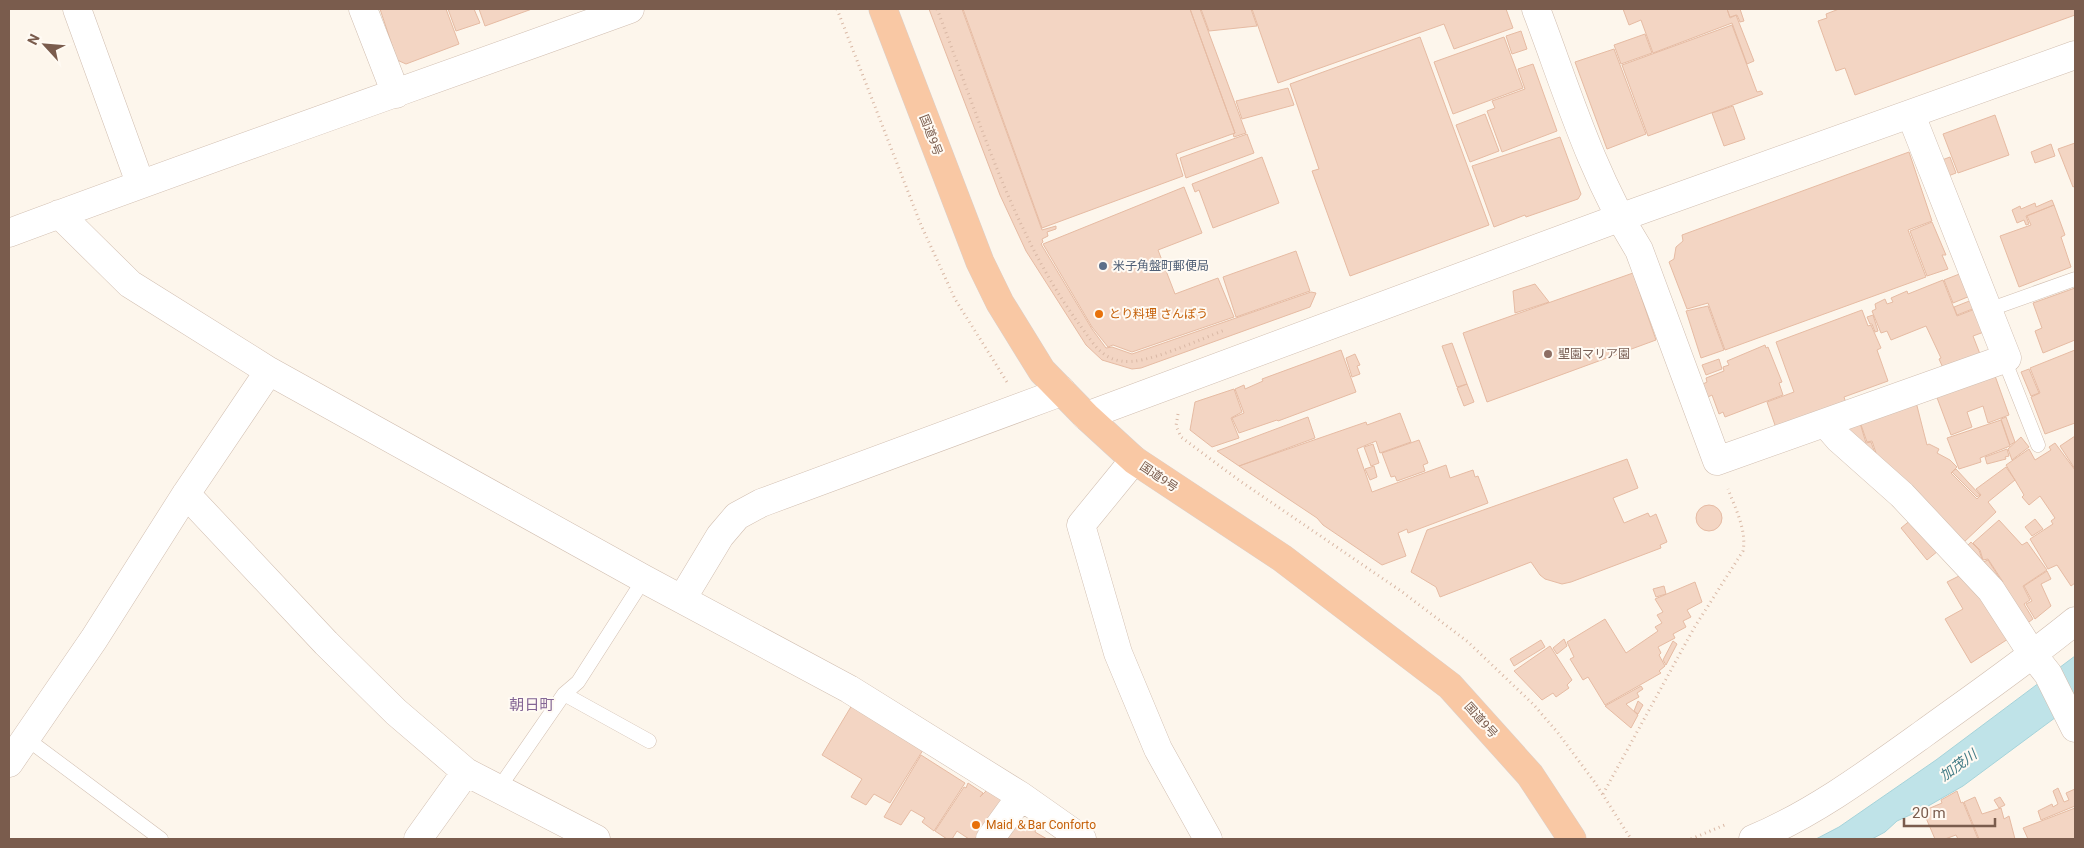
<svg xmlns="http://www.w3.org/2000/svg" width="2084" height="848" viewBox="0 0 2084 848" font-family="Roboto,'Noto Sans JP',sans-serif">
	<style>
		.water { fill: #bfe3e8; stroke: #a5d3da }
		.building { fill: #f3d5c3; stroke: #e6bba3 }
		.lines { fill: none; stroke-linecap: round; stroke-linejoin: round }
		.service-casing { stroke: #d1beb0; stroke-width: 15 }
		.minor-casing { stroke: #d1beb0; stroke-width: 29 }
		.tertiary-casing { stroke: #d1beb0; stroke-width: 29 }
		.trunk-casing { stroke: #dad1cd; stroke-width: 29 }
		.path { stroke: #d9b8a5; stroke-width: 3; stroke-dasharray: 1 4; stroke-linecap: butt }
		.service { stroke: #fff; stroke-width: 14 }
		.minor { stroke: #fff; stroke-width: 28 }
		.tertiary { stroke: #fff; stroke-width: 28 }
		.trunk { stroke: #f9c8a4; stroke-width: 28 }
		.service-dot { fill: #5c6f8a; stroke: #fffaf3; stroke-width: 2 }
		.food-dot { fill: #e8710a; stroke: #fffaf3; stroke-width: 2 }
		.education-dot { fill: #8d6e63; stroke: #fffaf3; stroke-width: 2 }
		.labels { text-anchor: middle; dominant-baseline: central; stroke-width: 4; stroke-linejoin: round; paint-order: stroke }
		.street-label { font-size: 12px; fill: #7a5c4d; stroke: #fffaf3 }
		.service-label { font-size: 12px; fill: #4e5e75; stroke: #fffaf3; text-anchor: start }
		.food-label { font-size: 12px; fill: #c56008; stroke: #fffaf3; text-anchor: start }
		.education-label { font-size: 12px; fill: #785e54; stroke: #fffaf3; text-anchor: start }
		.water-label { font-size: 14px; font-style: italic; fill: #437c86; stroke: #fffaf3 }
		.quarter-label { font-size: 15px; fill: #846695; stroke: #fffaf3 }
	</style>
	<rect width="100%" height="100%" fill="#fdf6ec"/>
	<path class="water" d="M2075 656V703L1963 786 1923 809 1897 821 1885 832 1872 839H1816L1839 827 1936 760Z"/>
	<path class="building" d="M380 9H446L459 44 406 64 397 60Z
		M448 9H474L480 23 456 31Z
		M479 9H532L485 26Z
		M929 9H962L1042 230 1056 226V229L1047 232 1048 236 1042 239 1043 242 1041 244 1092 329 1106 348 1112 347 1132 354 1311 292 1316 293 1310 307 1141 368 1132 369 1102 360 1086 345 1026 251 1000 195Z
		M963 9H1190L1235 133 1176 154 1183 176 1042 228Z
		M1190 9H1200L1246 133 1234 137 1233 134 1235 133Z
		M1201 9H1251L1257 26 1209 31Z
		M1252 9H1506L1513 28 1454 49 1444 24 1278 83Z
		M1623 9H1727L1730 18 1736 15 1754 61 1747 64 1732 23 1653 53 1641 20 1629 25Z
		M1727 9H1740L1744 21 1740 22 1737 15 1730 17Z
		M1839 9H2075V15L1855 95 1845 68 1836 71 1818 21 1827 18 1826 14Z
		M1732 25 1757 92 1761 91 1763 94 1648 136 1622 65Z
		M1521 31 1527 49 1512 54 1506 36Z
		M1645 34 1652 53 1621 64 1614 45Z
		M1420 37 1489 225 1350 276 1312 171 1319 169 1290 84Z
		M1504 37 1523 88 1453 114 1434 62Z
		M1614 49 1646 134 1607 149 1575 62Z
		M1533 64 1557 131 1502 152 1487 111 1495 108 1492 101 1525 89 1518 69Z
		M1288 88 1294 105 1242 119 1236 101Z
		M1733 106 1745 139 1724 146 1712 113Z
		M1485 114 1499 151 1470 162 1456 125Z
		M1995 115 2009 155 1958 173 1943 134Z
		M1247 134 1254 153 1186 178 1180 158Z
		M1560 137 1581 194 1578 199 1526 217 1525 215 1494 227 1472 166Z
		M2075 143V186L2073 187 2058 149Z
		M2051 144 2055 156 2035 163 2031 152Z
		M1909 152 1932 221 1908 230 1926 277 1725 350 1708 303 1687 309 1669 262 1674 259 1676 247 1683 241 1682 235Z
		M1262 157 1279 203 1213 228 1199 190 1195 192 1192 184Z
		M1950 157 1956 173 1948 176 1942 160Z
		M1184 187 1202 233 1158 250 1175 294 1218 278 1234 317 1132 352 1113 345 1108 347 1092 327 1043 244Z
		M2052 200 2054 205 2026 216 2029 224 2026 225 2024 220 2017 223 2012 210 2020 206 2021 209 2035 203 2036 207Z
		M2054 205 2065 235 2061 237 2071 267 2019 287 2000 236 2031 225 2027 216Z
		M1932 222 1946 255H1942L1948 269 1927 276 1910 231Z
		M1296 251 1310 291 1236 317 1223 277Z
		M1633 273 1656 340 1487 402 1463 333Z
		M1962 273 1970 296 1953 303 1944 280Z
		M1943 280 1957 316 1975 309 1984 332 1973 336 1980 354 1943 368 1939 359 1941 358 1926 326 1891 340 1887 331 1881 333 1872 311 1876 309 1875 304 1885 299 1887 304 1893 302 1891 298 1907 291 1908 294Z
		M1535 284 1549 302 1515 313 1513 291Z
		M2075 288V340L2043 353 2035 331 2042 328 2033 303Z
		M1972 300 1975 308 1957 315 1954 307Z
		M1708 306 1724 350 1701 358 1686 311Z
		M1862 310 1868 326 1871 325 1881 348 1877 350 1888 381 1844 397 1846 403 1776 428 1767 402 1794 392 1776 342Z
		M1873 315 1878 331 1875 332 1872 324H1870L1867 317Z
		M1452 343 1467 384 1457 387 1442 346Z
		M1765 345 1766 348 1768 347 1782 382 1779 383 1783 395 1725 417 1723 412 1719 414 1712 395 1708 397 1703 384 1707 382 1706 378 1724 371 1723 367 1729 365 1727 361Z
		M1341 350 1356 392 1278 421 1277 420 1239 433 1232 418 1244 413 1235 389 1244 385 1245 389 1263 381 1262 379Z
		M2075 350V423L2045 434 2031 397 2040 393 2030 368Z
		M1355 354 1360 365 1357 366 1360 374 1352 377 1346 358Z
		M1719 359 1722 369 1706 375 1702 365Z
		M2029 369 2039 393 2031 396 2021 372Z
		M1994 373 2009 415 1988 423 1983 406 1967 412 1972 427 1951 435 1936 395Z
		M1467 384 1474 402 1464 406 1457 388Z
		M1234 389 1242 412 1231 418 1239 438 1212 447 1190 430 1195 402Z
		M1916 402 1927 445 1929 444 1939 449 1937 453 1950 460 1957 467 1951 473 1977 499 1981 495 1976 489 2006 467 2015 480 1988 502 1996 512 1963 543 1878 459 1872 441 1867 442 1860 422Z
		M1400 413 1411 442 1380 453 1376 441 1357 449 1372 492 1446 465 1450 478 1473 470 1475 477 1478 476 1488 503 1408 533 1407 529 1398 533 1406 556 1382 565 1323 525 1317 518 1239 466 1366 422 1367 425Z
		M1308 417 1315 438 1239 466 1217 451Z
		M2006 417 2015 442 2010 445 2001 419Z
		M2001 420 2010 446 1980 458 1981 462 1959 469 1947 438Z
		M1860 423 1866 443 1871 442 1876 456 1848 433 1847 427Z
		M2075 436V469L2060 446Z
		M2021 437 2029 447 2012 460 2008 449Z
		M1419 440 1428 463 1423 465 1425 471 1397 481 1395 476 1391 477 1382 453Z
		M2055 443 2075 470V583L2071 586 2057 565 2048 569 2030 539 2053 524 2051 521 2055 518 2040 496 2029 505 2022 497 2024 495 2006 465 2029 449 2035 460 2051 450 2049 447Z
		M1373 444 1379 463 1371 466 1364 447Z
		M2007 449 2009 456 2005 457 2006 459 1987 464 1985 457Z
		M1627 459 1638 488 1613 498 1624 523 1648 513 1650 517 1656 514 1667 542 1660 545 1661 548 1571 582 1562 584 1545 579 1540 575 1531 562 1440 597 1436 587 1411 572 1427 530Z
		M1374 466 1377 477 1370 480 1365 469Z
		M1956 469 1980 495 1977 497 1952 472Z
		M1696 518a13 13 0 1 1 26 0a13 13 0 1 1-26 0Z
		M1912 519 1938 551 1927 560 1901 528Z
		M2035 519 2043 529 2032 536 2025 527Z
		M1999 520 2022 545 2027 542 2047 570 2023 586 2030 600 2024 604 2033 619 2025 625 1999 585 2003 582 1988 559 1983 560 1980 550 1973 543Z
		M1971 542 1979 550 1983 562 1988 560 2002 582 1967 546Z
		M2047 571 2051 579 2041 584 2051 606 2035 619 2026 604 2032 601 2024 586Z
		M1963 574 1976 586 2008 639 1971 663 1945 619 1963 609 1947 582Z
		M1695 582 1702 602 1687 610 1691 617 1683 621 1686 627 1673 634 1675 638 1658 647 1661 653 1659 655 1665 666 1659 671 1661 673 1605 705 1588 677 1583 680 1570 659 1574 657 1567 642 1605 619 1626 653 1658 631 1655 627 1662 623 1657 615 1663 612 1655 599Z
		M1664 586 1666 594 1656 597 1653 589Z
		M1564 639 1567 646 1557 654 1553 648Z
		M1541 640 1545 647 1514 666 1510 659Z
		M1673 641 1677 644 1666 665 1663 660Z
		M1550 646 1572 680 1567 685 1569 688 1556 697 1553 693 1542 700 1514 671Z
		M1641 686 1643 689 1637 693 1639 697 1626 704 1638 715 1631 728 1605 706Z
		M1638 701 1643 705 1638 714 1634 711Z
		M852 705 923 750 890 803 874 794 866 805 851 797 862 779 822 755Z
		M921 755 965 783 934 831 922 822 925 818 911 810 901 825 884 817Z
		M968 783 983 793 980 797 987 790 1002 800 976 839H969L957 831 952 839H947L935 831 964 787 966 788Z
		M2058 788 2064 802 2069 800 2066 793 2075 789V806L2041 820 2038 811 2052 804 2053 807 2058 804 2053 791Z
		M1957 791 1961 803 1963 802 1978 839H1958L1956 835 1945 839H1935L1923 811 1942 803 1941 800Z
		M1975 797 1982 814 2001 808 2004 819 2009 816 2015 839H1979L1964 802Z
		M2000 797 2005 805 1999 808 1994 800Z
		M2075 808V839H2028L2023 828Z
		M1017 818 1036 829 1035 832 1047 839H1002Z"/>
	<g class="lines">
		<g class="service-casing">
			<path id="service" d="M1988 310 2075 279
				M2004 359 2038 445
				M564 694 649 741
				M27 739 161 839
				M499 788 564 694 578 682 644 579"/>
		</g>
		<g class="minor-casing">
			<path id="minor" d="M77 9 140 183
				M363 9 396 94
				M1536 9C1567 91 1592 175 1639 250L1717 461 2007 358 1911 115
				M59 214 130 284 269 371 644 579 849 689 1021 796 1082 839
				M9 233C215 156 423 84 630 9
				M1826 424 1839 439 1902 495 1991 590 2033 655 2048 674 2075 728
				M1134 460 1081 525 1118 653 1158 749 1208 839
				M186 494 326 643 396 712 466 772 596 839
				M682 599 720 536 737 516 761 503 1053 395 1061 390
				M9 763 94 639 186 494 269 371
				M418 839 466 772
				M990 839 1021 796
				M1753 839C1813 814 1870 772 1923 734 1974 697 2026 661 2075 621"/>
		</g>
		<g class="tertiary-casing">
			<path id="tertiary" d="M1086 416 1619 218 2075 55"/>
		</g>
		<g class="trunk-casing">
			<path id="trunk" d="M883 9 980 262 1000 303 1042 371 1086 416 1134 460 1282 558 1450 686 1530 775 1572 839"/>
		</g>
		<path class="path" d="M837 9 921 225 955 299 1007 382
			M937 9C979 117 1012 234 1082 328 1093 343 1101 358 1121 361 1144 366 1200 339 1225 330
			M1178 414 1176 426 1181 437 1240 481 1401 591 1468 642 1534 705 1558 733 1596 784 1631 839
			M1603 794 1694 628 1743 551C1747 530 1735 508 1728 489
			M1691 839 1727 824"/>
		<use href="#service" class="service"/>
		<use href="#minor" class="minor"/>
		<use href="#tertiary" class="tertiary"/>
		<use href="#trunk" class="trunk"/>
	</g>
	<circle class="service-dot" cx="1103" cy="266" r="5"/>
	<g class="food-dot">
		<circle cx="1099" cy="314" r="5"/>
		<circle cx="976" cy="825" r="5"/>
	</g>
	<circle class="education-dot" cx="1548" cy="354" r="5"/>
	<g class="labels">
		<g class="street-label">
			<text transform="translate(931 135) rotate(69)">国道9号</text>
			<text transform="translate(1159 477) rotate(34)">国道9号</text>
			<text transform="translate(1481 720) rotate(48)">国道9号</text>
		</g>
		<g class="service-label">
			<text x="1113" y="266">米子角盤町郵便局</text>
		</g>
		<g class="food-label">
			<text x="1109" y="314">とり料理 さんぽう</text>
			<text x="986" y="825">Maid ＆Bar Conforto</text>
		</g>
		<g class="education-label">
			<text x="1558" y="354">聖園マリア園</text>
		</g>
		<g class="water-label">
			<text transform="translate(1958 765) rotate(-36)">加茂川</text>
		</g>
		<g class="quarter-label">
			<text x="532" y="705">朝日町</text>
		</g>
	</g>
	<rect width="2084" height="848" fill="none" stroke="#7a5c4d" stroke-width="20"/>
	<g transform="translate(45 45) rotate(296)" stroke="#fffaf3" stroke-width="4" paint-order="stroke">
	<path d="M0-4L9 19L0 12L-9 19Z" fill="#7a5c4d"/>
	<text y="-8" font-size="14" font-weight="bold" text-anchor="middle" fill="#7a5c4d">N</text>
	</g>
	<path d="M1904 818v8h91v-8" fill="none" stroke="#7a5c4d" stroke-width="2.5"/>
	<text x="1912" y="818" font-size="15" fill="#7a5c4d" stroke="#fffaf3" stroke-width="4" paint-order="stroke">20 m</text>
</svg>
